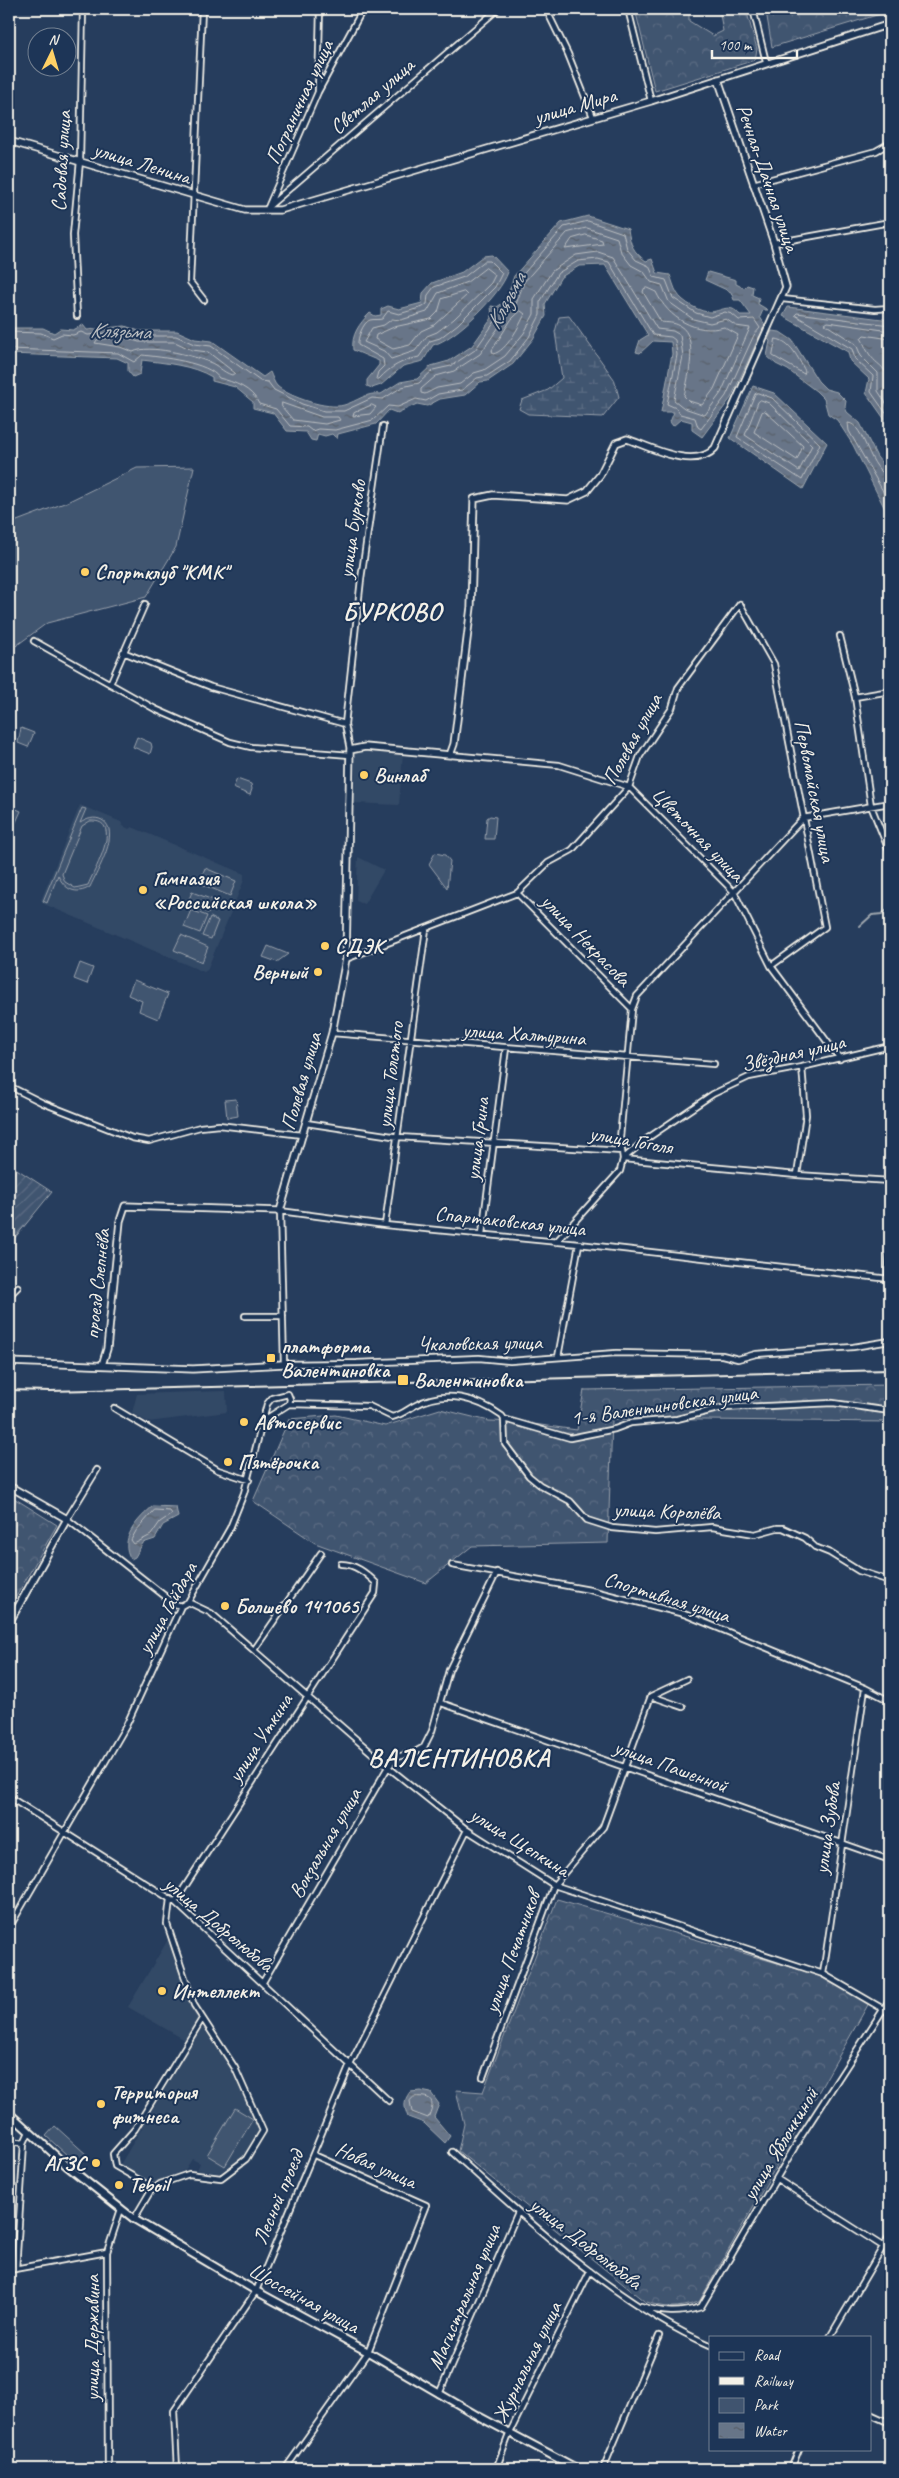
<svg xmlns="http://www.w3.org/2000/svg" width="899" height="2478" viewBox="0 0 899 2478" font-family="Caveat,sans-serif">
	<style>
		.built { fill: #334966 }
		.forest { fill: url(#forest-crowns); stroke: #9aa2ac }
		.wetland { fill: url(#wetland-marsh); stroke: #9aa2ac }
		.park { fill: #40546f; stroke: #9aa2ac; fill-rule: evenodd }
		.garden { fill: url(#garden-furrows); stroke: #9aa2ac }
		.water { fill: url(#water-ripples); stroke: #9fa7ae }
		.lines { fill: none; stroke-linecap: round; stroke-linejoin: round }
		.shore { stroke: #bcbfc2; stroke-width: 1 }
		.stream { stroke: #9fa7ae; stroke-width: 2 }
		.minor-casing { stroke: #f4f1e8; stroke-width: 8 }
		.tertiary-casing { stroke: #f4f1e8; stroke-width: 9 }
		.secondary-casing { stroke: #f4f1e8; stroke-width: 10 }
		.minor { stroke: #1d3557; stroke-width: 4.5 }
		.tertiary { stroke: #1d3557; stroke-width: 5.5 }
		.secondary { stroke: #1d3557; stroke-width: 6 }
		.rail { stroke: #f4f1e8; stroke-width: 2 }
		.poi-dot { fill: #ffd166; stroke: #1d3557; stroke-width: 2 }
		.labels { text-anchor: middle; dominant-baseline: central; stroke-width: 4; stroke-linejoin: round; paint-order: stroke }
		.street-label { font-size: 21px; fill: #f4f1e8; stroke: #1d3557 }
		.poi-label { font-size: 21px; font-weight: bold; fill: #f4f1e8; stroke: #1d3557; text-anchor: start }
		.water-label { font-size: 22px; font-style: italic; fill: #bcbfc2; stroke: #1d3557 }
		.district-label { font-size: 26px; font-weight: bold; letter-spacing: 1px; fill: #f4f1e8; stroke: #1d3557 }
	</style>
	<defs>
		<pattern id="forest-crowns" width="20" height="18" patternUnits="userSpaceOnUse" patternTransform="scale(1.25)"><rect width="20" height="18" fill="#40546f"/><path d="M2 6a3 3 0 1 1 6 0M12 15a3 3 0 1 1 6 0" fill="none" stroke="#5c6d84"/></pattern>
		<pattern id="wetland-marsh" width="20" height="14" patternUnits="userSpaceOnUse" patternTransform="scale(1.25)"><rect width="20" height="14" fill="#40546f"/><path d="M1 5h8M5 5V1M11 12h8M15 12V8" fill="none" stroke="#5c6d84"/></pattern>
		<pattern id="garden-furrows" width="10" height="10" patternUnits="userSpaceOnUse" patternTransform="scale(1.25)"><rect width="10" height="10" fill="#40546f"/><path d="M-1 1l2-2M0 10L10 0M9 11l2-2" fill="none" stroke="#5c6d84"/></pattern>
		<pattern id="water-ripples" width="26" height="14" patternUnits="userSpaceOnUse" patternTransform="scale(1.25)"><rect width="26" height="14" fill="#677588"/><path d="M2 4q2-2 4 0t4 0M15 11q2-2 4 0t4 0" fill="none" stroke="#585e67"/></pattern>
	</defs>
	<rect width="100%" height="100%" fill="#263d5d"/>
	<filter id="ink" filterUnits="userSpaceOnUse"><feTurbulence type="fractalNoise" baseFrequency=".02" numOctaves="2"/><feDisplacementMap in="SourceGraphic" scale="10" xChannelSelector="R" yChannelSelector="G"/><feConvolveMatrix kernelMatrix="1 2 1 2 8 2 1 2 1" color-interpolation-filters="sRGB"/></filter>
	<g filter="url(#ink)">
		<path class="built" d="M355 749 403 752 399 805 354 803Z
			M80 805 121 822 123 826 129 829 132 827 244 874V880L207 970 204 972 44 904 41 900Z
			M358 857 384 870 364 904 356 901Z
			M226 1391 227 1412 148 1422 132 1413 137 1394Z
			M169 1938 191 2007 198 2018 185 2040 128 2007Z
			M202 2026 229 2066 257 2125 259 2132 242 2157 219 2173 197 2170 200 2163 192 2159 185 2170 155 2182H148L120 2165Z"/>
		<path class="forest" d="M635 9H689V21L713 36 723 31 719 9H746L757 49 755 60 655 91Z
			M770 9H890V11L772 47 766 11Z
			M890 1385V1422L612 1419 608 1543 472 1546 426 1583 315 1543 253 1501 289 1419 336 1415 385 1426 440 1409 489 1421 519 1422 577 1430 584 1390Z
			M9 1495 57 1525 9 1609Z
			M557 1899 815 1974 869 2003 699 2302C676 2309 666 2309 644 2301L458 2151 464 2124 456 2090 483 2092Z"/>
		<path class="wetland" d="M569 316 614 379 619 397 603 417 528 414 519 409 522 400 548 390 562 378 555 332 559 317Z"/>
		<path class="park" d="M194 467 176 547 146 597 47 623 9 651V524L67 502 137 468Z
			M21 728 34 733 28 747 18 743Z
			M137 737 151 743 152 747 150 754 133 747Z
			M237 779 251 784 252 789 250 795 233 788Z
			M9 806 21 811 12 831 9 830Z
			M82 808 86 809 80 823C87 819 94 816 102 820 122 831 97 871 90 887 76 896 64 889 58 875L47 903 43 901ZM90 821C125 819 94 870 88 885L75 888 65 882 62 874 82 826Z
			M490 816 496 817 494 839H485L487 818Z
			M435 853 445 855 450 861 447 888 429 864Z
			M205 868 236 881 230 896 199 883Z
			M192 892 213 900 208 913 187 904Z
			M191 910 207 916 200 933 184 927Z
			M210 917 218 921 211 939 202 936Z
			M181 935 208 947 202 962 174 950Z
			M268 946 288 954 277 962 263 957Z
			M80 963 93 968 87 984 74 979Z
			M134 980 168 994 158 1019 139 1011 142 1001 128 995Z
			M236 1099 238 1116 227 1118 225 1100Z
			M235 2108 253 2119 225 2166 207 2155Z
			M55 2126 87 2155 78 2165 46 2136Z"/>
		<path class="garden" d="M9 1164 52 1192 9 1245Z"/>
		<path class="water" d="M588 216 628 229C630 244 633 252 646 261L652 259 657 273 670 275C672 280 674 288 677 293 682 302 701 313 711 312 724 310 730 303 740 315H751L740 300H734L731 292 705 280 708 272 736 280V284L744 288 747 285 753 287 752 295 759 298 758 304 768 310H763L760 317 767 328 759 337 731 398 702 437 692 430V422L681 419 673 426 670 422 674 412H661L672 354 671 342 653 341 640 353 636 352 640 340 648 335 605 265 579 266 561 277 545 304 546 316 533 339 513 364 488 381 480 382 465 395 440 399 427 406 417 404 397 413 389 410 376 424 338 434 337 439 332 434 325 436 318 434 316 441 311 440 306 432 287 431 273 413 253 408V402L235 387 212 381V377C192 365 165 363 142 360L140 374 133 377 128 371V363L117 358 9 354V328H43L54 333 60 329 73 330 83 325 87 330 125 326 139 331H177L195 339 212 341 263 377 270 372C272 376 274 383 277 386 289 397 328 410 344 405 358 401 366 392 381 394L400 382 417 379 431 366 449 361 472 346 492 318 491 306 497 307 506 301 514 276 561 223Z
			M492 255 508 272C501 294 456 339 433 345L423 361 403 366 381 385 372 388 367 386V380L379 365V361L353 350C351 335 359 324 370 313L375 316 381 315V309L388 306 399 309 422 303 423 293 432 283 462 272 483 256Z
			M788 307 890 320V427L866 393 869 379 850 361 848 352 783 316Z
			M772 331 780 332 792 340 818 381 826 389 837 392 846 401 845 407 847 412 860 423 877 457 890 473V519L853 445 837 420 828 414 824 399 816 391 788 370 776 364 767 356 770 341 768 339Z
			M753 386 774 393 827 443 803 489 730 438Z
			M153 1506 176 1507 178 1517 163 1525 155 1539 143 1543 135 1557 131 1559C118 1539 138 1519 153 1506Z
			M421 2091 431 2093 439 2104 434 2117 450 2136 445 2143 424 2123 408 2117C404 2107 403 2101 410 2092Z"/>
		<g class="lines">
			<path class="shore" d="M587 228 617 238 621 252 631 265 644 272 651 282 662 285 669 302 693 319 710 323 726 319 736 326 750 328 721 393 705 415 684 408 674 400 683 356 680 335 673 331 657 329 613 257 598 252 576 255 552 271 534 299V314L524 333 505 356 484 370 474 373 460 384 437 388 425 394 421 393V389L436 376 454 371 480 354 501 324 504 316 515 307 524 282 567 233Z
				M586 235 602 240 603 244 565 249 572 239Z
				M485 261H490L502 273 495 287 458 324 440 338 430 341 419 357C402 361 391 366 379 379H376L378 372 384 366 383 359 358 345C357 339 363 322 370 320 374 319 378 320 382 319L388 311 399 314 423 307 427 304 428 295 434 287 464 277Z
				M486 268 495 275 491 283 454 319 437 332 427 336 415 351 391 359 384 351 364 342 372 328 384 325 392 319 401 320 427 312 438 293 467 282Z
				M647 288 656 292C668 318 696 335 724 327L738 335 714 389 702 405 689 401 684 396C688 378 699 337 680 326 674 322 667 323 661 322L643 292 644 289Z
				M464 292 467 295 434 325 421 331 410 345 393 349 375 339 376 335 394 327 431 319 438 312 442 299Z
				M521 311 525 314C519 326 507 351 493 354L492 350 511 320Z
				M890 325 797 313 795 315 852 349 855 359 873 376 871 392 890 419
				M890 331 828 322 825 324 856 344 861 356 878 373V391L890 409
				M9 332 41 333 53 338 62 334 73 335 81 332 88 335 124 331 139 336H176L194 344 211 346 260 381 268 382 274 390 302 404 324 411H344L372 398 383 399 402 387 419 383 433 370 451 366 475 350 496 320 497 313 509 304 519 279 564 227 588 221 623 233 627 249 636 260 649 266 654 277 666 280 673 298 696 313 710 317 725 312 732 314 739 320 754 319 760 328 754 335 726 396 701 429 698 427 695 418 680 414 676 408 667 404 677 355 675 340 671 337 653 335 609 262 598 259 578 261 558 273 540 302V315L529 337 510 361 487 376 477 378 462 390 438 394 426 401 416 399 398 407 388 406 373 420 335 430 318 429 312 431 307 427 290 426 276 409 259 404C252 388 234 382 219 378 209 362 160 357 142 355L134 362 118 353 9 349
				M123 337 139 342H175L192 350 208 352 235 373 232 375C222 372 218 365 209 362 191 355 149 344 133 352L120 347 95 343 97 340Z
				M776 339C791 341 798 358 805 371L804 374 773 356Z
				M890 339 864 335 861 338C864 342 865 348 868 352 878 369 890 364 886 389L890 396
				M758 393 772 398 820 444 802 480 737 437 755 394Z
				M761 400 769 403 812 445 799 471 745 435 758 402Z
				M282 403 322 417H338L340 420 325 424 293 420 282 407Z
				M372 405 376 407 370 414 353 416 354 413Z
				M765 411 803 446 797 460 754 432 762 412Z
				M890 476C869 473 865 424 848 423L849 431 884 493 890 510
				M155 1510 170 1511 172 1514 160 1522 151 1535 134 1544 131 1540 136 1531Z
				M414 2097C434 2095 435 2102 428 2118L412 2112 410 2101Z"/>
			<path class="stream" d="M860 926 872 915 882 914 890 908"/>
			<g class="minor-casing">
				<path id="minor" d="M202 9 190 282 204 300
					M546 9 568 54 593 117
					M628 9 651 101
					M753 9 766 62
					M318 91 320 9
					M753 184 876 151 890 143
					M269 205 318 92 363 9
					M268 207 498 9
					M774 243 890 222
					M782 299 875 309 890 308
					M77 316 73 235 80 161 83 9
					M840 636 855 697 871 806 890 853
					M34 641 155 709 230 742 251 747 350 755
					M123 652 211 687 345 724
					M110 684 145 604
					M855 697 890 691
					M350 750 345 724 361 579 383 426
					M450 755 559 765 629 787 734 892 771 966 840 1059
					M803 818 890 803
					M517 893 632 1009
					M346 959 517 893 548 863 572 850 629 787 640 756 672 708 678 688 740 604 774 664 825 927 771 966
					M332 1033 714 1064
					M9 1086 43 1103 132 1138 149 1141 200 1127 219 1125 302 1135
					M306 1123 399 1137 622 1151 623 1159 797 1175 890 1181
					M622 1151 620 1138 632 1009 637 996 803 818
					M797 1175 806 1115 802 1067
					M385 1225 426 929
					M482 1234 506 1048
					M556 1242 620 1171 623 1159 645 1140 713 1094 749 1077 802 1067 890 1046
					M888 1279 890 1247
					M890 1279 579 1244 385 1225 280 1211 284 1364 357 1363 479 1358 510 1361 616 1353 722 1355 738 1359 756 1354 853 1347 890 1341
					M9 1296 18 1287
					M245 1316H283
					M558 1357 579 1244
					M289 1404 369 1406 392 1417C402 1415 408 1409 416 1405 445 1389 477 1398 502 1416L504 1419 505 1444 529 1476 540 1485 570 1501 587 1520 612 1528 655 1532 712 1527 755 1534 777 1528H783L805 1538 815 1547 830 1553 859 1571 890 1581
					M114 1408 218 1470 249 1480
					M504 1419 570 1438 615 1429 631 1423 677 1419 722 1408 833 1403 890 1411
					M97 1470 67 1519 175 1604 181 1606
					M452 1565 590 1590 684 1614 865 1688 890 1701
					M188 1602 211 1613 388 1767 467 1830 554 1885 823 1974 890 2013
					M254 1650 321 1553
					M651 1696 687 1679
					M441 1703 890 1860
					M9 1797 175 1902 389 2101
					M175 1902 375 1593 376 1583C366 1573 355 1564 341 1564
					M9 1928 126 1726 181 1606 188 1602 230 1528 244 1493 267 1404 272 1398 288 1394 290 1399 289 1404 264 1420
					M823 1974 865 1688
					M263 1982 388 1767 397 1757 415 1752 424 1747 432 1731 449 1670 497 1572
					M483 2077 554 1885 603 1827 651 1696 683 1707
					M9 2141 24 2143
					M452 2152C527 2220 617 2305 710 2345
					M777 2179 890 2251
					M153 2188 115 2166 113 2154 135 2129 202 2019
					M134 2219 150 2192 160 2184 189 2174 221 2178 246 2159 263 2131 235 2068 194 2005 167 1924 170 1899
					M16 2269 24 2143 29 2132
					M9 2270 107 2252
					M641 2306C663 2313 679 2314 701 2307L800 2138 890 1999
					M830 2337 890 2235
					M439 2394 518 2212
					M870 2414 890 2423
					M108 2469 107 2252 121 2209
					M177 2469 174 2411 256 2291 350 2065 467 1830
					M285 2469 368 2352 426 2205 314 2155
					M496 2469 510 2432 590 2271
					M603 2469 659 2336
					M791 2469 799 2449"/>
			</g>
			<g class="tertiary-casing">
				<path id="tertiary" d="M9 141 245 210H280L651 101 890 24
					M9 1362 193 1369 284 1364
					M102 1365 107 1349 120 1221 125 1206 280 1211 332 1033 346 959 350 750 365 747 450 755 454 744 471 607 474 499 493 495 568 500 587 491 600 475 616 443 627 439C650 447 695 471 715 448L786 287 774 243 718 79
					M9 1486 67 1519 9 1623"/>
			</g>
			<g class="secondary-casing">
				<path id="secondary" d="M9 2113 67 2166 134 2219 256 2291 368 2352 478 2416 578 2469"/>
			</g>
			<use href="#minor" class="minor"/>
			<use href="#tertiary" class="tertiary"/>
			<use href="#secondary" class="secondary"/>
			<path class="rail" d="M9 1390 50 1391 890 1370"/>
		</g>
	</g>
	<g class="poi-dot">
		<circle cx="85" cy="572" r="5"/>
		<circle cx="364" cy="775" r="5"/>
		<circle cx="143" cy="890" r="5"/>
		<circle cx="325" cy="946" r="5"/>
		<circle cx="318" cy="972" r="5"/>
		<rect x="266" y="1353" width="10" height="10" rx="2.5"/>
		<rect x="397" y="1374" width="12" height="12" rx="2.5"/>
		<circle cx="244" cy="1422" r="5"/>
		<circle cx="228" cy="1462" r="5"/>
		<circle cx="225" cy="1606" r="5"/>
		<circle cx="162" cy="1991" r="5"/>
		<circle cx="101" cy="2104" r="5"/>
		<circle cx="96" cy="2163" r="5"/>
		<circle cx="119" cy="2185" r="5"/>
	</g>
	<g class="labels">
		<g class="street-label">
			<text transform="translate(372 96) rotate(-41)">Светлая улица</text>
			<text transform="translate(299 102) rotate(-65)">Пограничная улица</text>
			<text transform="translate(575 106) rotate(-16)">улица Мира</text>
			<text transform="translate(61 161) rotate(-87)">Садовая улица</text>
			<text transform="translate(142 163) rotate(17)">улица Ленина</text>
			<text transform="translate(768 178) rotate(71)">Речная-Дачная улица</text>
			<text transform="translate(352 529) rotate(-82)">улица Бурково</text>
			<text transform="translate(632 739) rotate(-61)">Полевая улица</text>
			<text transform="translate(815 791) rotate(79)">Первомайская улица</text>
			<text transform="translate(698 834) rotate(46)">Цветочная улица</text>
			<text transform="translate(586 940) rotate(46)">улица Некрасова</text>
			<text transform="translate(524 1034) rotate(4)">улица Халтурина</text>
			<text transform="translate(793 1053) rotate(-13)">Звёздная улица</text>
			<text transform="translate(390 1075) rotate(-83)">улица Толстого</text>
			<text transform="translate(301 1081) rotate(-74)">Полевая улица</text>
			<text transform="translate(477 1139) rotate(-83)">улица Грина</text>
			<text transform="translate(631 1140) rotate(10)">улица Гоголя</text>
			<text transform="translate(510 1221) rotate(6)">Спартаковская улица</text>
			<text transform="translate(97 1284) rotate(-84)">проезд Слепнёва</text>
			<text transform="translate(480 1343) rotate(-1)">Чкаловская улица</text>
			<text transform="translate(664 1405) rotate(-8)">1-я Валентиновская улица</text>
			<text transform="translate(667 1511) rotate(2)">улица Королёва</text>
			<text transform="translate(667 1597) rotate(17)">Спортивная улица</text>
			<text transform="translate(167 1608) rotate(-61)">улица Гайдара</text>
			<text transform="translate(260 1738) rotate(-57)">улица Уткина</text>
			<text transform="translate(671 1766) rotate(20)">улица Пашенной</text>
			<text transform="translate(827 1828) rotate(-82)">улица Зубова</text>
			<text transform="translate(520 1842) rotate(32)">улица Щепкина</text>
			<text transform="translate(325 1843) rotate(-60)">Вокзальная улица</text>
			<text transform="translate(219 1924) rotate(40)">улица Добролюбова</text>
			<text transform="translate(512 1952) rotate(-70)">улица Печатников</text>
			<text transform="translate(780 2144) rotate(-59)">улица Яблочкиной</text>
			<text transform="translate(376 2165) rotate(24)">Новая улица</text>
			<text transform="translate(278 2197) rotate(-67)">Лесной проезд</text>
			<text transform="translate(586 2243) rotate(38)">улица Добролюбова</text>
			<text transform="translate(464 2297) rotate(-67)">Магистральная улица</text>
			<text transform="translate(304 2298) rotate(29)">Шоссейная улица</text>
			<text transform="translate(92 2338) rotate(-90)">улица Державина</text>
			<text transform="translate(527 2362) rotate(-64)">Журнальная улица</text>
		</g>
		<g class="poi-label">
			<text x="95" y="572">Спортклуб "КМК"</text>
			<text x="374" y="775">Винлаб</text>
			<text x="153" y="878">Гимназия<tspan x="153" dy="24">«Российская школа»</tspan></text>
			<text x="335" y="946">СДЭК</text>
			<text x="308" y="972" text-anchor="end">Верный</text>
			<text x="281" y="1346">платформа<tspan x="281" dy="24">Валентиновка</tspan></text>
			<text x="414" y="1380">Валентиновка</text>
			<text x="254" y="1422">Автосервис</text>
			<text x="238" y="1462">Пятёрочка</text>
			<text x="235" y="1606">Болшево 141065</text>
			<text x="172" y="1991">Интеллект</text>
			<text x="111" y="2092">Территория<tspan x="111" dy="24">фитнеса</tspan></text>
			<text x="86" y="2163" text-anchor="end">АГЗС</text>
			<text x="129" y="2185">Teboil</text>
		</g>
		<g class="water-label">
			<text transform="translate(506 301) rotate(-62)">Клязьма</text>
			<text transform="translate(120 331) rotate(2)">Клязьма</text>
		</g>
		<g class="district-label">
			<text x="392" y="611">БУРКОВО</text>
			<text x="459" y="1757">ВАЛЕНТИНОВКА</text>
		</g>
	</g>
	<rect width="899" height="2478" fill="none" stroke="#1d3557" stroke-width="30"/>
	<rect x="15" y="15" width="869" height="2448" fill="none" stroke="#f4f1e8" stroke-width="2" filter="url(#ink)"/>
	<rect x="709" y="2336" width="162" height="115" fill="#1d3557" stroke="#738091"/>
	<rect x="719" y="2352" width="25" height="8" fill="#1d3557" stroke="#738091"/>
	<text x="754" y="2360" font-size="15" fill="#f4f1e8">Road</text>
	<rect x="719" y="2377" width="25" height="8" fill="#f4f1e8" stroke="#738091"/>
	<text x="754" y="2386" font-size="15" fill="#f4f1e8">Railway</text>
	<rect x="719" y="2398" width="25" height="15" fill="#40546f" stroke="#738091"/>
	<text x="754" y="2410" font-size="15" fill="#f4f1e8">Park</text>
	<rect x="719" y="2423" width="25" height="15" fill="url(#water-ripples)" stroke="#738091"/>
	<text x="754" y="2436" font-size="15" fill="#f4f1e8">Water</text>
	<g transform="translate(52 52) rotate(5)"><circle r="24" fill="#1d3557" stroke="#738091"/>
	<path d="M0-4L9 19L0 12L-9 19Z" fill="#ffd166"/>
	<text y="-8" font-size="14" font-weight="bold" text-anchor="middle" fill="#f4f1e8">N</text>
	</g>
	<path d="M712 50v8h85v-8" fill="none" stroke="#f4f1e8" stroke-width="2.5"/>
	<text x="719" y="50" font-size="15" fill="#f4f1e8" stroke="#1d3557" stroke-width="4" paint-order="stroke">100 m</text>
</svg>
